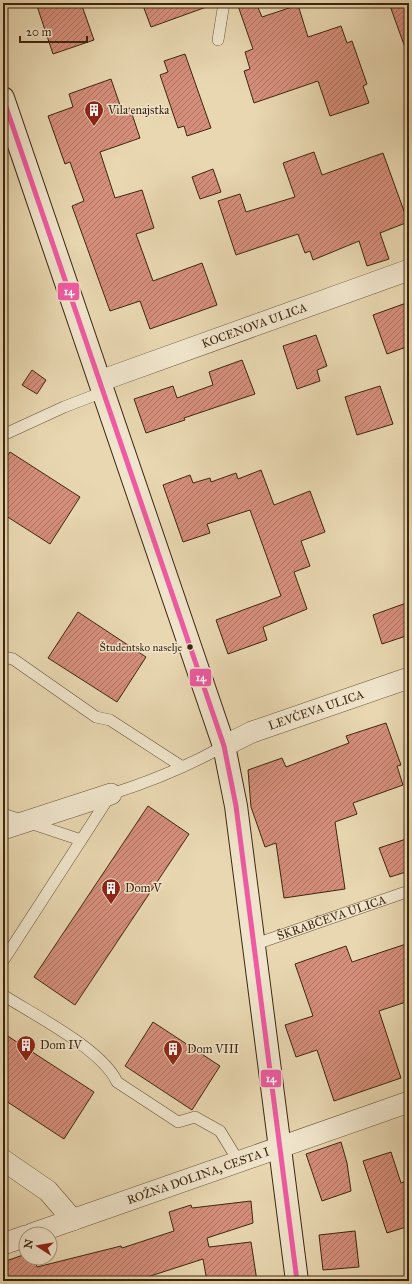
<svg xmlns="http://www.w3.org/2000/svg" width="412" height="1284" viewBox="0 0 412 1284" font-family="'IM FELL Great Primer',serif">
	<style>
		.building { fill: url(#building-hatch); stroke: #3e260f }
		.lines { fill: none; stroke-linecap: round; stroke-linejoin: round }
		.lane-casing { stroke: #685238; stroke-width: 12 }
		.street-casing { stroke: #685238; stroke-width: 22 }
		.secondary-casing { stroke: #3e260f; stroke-width: 24 }
		.lane { stroke: #f0e5cc; stroke-width: 11 }
		.street { stroke: #f0e5cc; stroke-width: 21 }
		.secondary { stroke: #f0e5cc; stroke-width: 22 }
		.bus-1-casing { stroke: #f0e5cc; stroke-width: 8 }
		.bus-1 { stroke: #ef5aa2; stroke-width: 5 }
		.bus-dot { fill: #3e260f; stroke: #f0e5cc; stroke-width: 1.5 }
		.labels { text-anchor: middle; dominant-baseline: central; stroke-width: 3; stroke-linejoin: round; paint-order: stroke }
		.bus-label { font-size: 11px; fill: #3e260f; stroke: #f0e5cc; text-anchor: end }
		.poi-label { font-size: 12px; fill: #3e260f; stroke: #f0e5cc; text-anchor: start }
		.street-label { font-size: 12px; fill: #3e260f; stroke: #f0e5cc }
		.line-badge { stroke: #f0e5cc; stroke-width: 1.5 }
		.badge-label { font-size: 11px; text-anchor: middle; font-weight: bold; fill: #fff }
	</style>
	<defs>
		<pattern id="building-hatch" width="6" height="6" patternUnits="userSpaceOnUse"><rect width="6" height="6" fill="#d58e7b"/><path d="M-1 1l2-2M0 6l6-6M5 7l2-2" fill="none" stroke="#ae7463"/></pattern>
	</defs>
	<rect width="100%" height="100%" fill="#e8d7b1"/>
	<filter id="stains"><feTurbulence type="fractalNoise" baseFrequency=".005" numOctaves="4"/><feColorMatrix values="0 0 0 0 .2 0 0 0 0 .09 0 0 0 0 .02 0 0 0 .5 -.17"/></filter>
	<radialGradient id="worn" r=".72"><stop offset=".6" stop-color="#630" stop-opacity="0"/><stop offset="1" stop-color="#630" stop-opacity=".3"/></radialGradient>
	<path class="building" d="M36 3H81L94 40 53 54Z
		M142 3H212V5L151 27Z
		M237 3H256L262 17 298 5 308 37 341 26 347 43 352 41 367 84 363 86 369 103 330 116 318 81 254 103 244 71 250 69 245 52 253 49Z
		M389 3H409V53H407Z
		M185 54 211 128 187 136 184 126 178 128 160 75 168 72 164 61Z
		M111 79 122 111 130 108 140 138 100 152 115 198 142 190 154 228 136 234 153 281 202 263 217 305 150 329 140 301 110 311 72 206 84 201 70 162 65 164 48 116 73 107 69 94Z
		M314 152 322 175 383 153 408 222 380 233 389 259 367 266 359 241 313 260 310 251 305 253 298 234 236 255 218 201 240 194 246 212 295 197 283 163Z
		M213 169 221 192 200 199 192 177Z
		M409 302V346L387 354 373 315Z
		M316 335 327 366 317 370 320 381 297 389 283 346Z
		M242 360 255 394 184 418 185 420 146 433 134 399 173 386 177 398 213 385 209 372Z
		M32 370 46 380 37 394 22 385Z
		M380 386 393 424 357 435 345 397Z
		M10 452 80 497 50 544 3 514V462Z
		M261 470 274 505 310 491 325 532 301 541 310 566 294 572 307 609 263 627 267 640 228 654 216 620 281 596 250 510 207 524 210 533 183 542 163 485 190 475 193 483 210 478 211 482 236 473 238 479Z
		M409 602V635L382 644 373 615Z
		M78 612 146 657 117 702 48 658Z
		M386 723 401 765 397 766 403 785 353 803 357 814 335 822 345 889 284 898 276 843 265 847 251 807 248 770 282 758 286 767 349 743 346 736Z
		M148 806 189 834 75 1005 34 977Z
		M409 838V871L390 877 379 848Z
		M409 943V1001L379 1011 401 1078 334 1101 317 1050 296 1057 285 1025 313 1016 295 964 346 946 352 962Z
		M153 1022 220 1066 192 1110 125 1066Z
		M3 1033 94 1092 64 1139 3 1099Z
		M341 1142 347 1163 351 1191 322 1201 306 1154Z
		M391 1152 401 1183 409 1180V1226L387 1233 363 1161Z
		M251 1201 253 1223 207 1238 209 1247 251 1242 257 1281H207L203 1259 135 1281H3V1262L26 1254V1258H34L37 1267 121 1246 122 1248 174 1231 169 1212 191 1205 192 1208Z
		M355 1231 359 1267 323 1270 319 1235Z"/>
	<g class="lines">
		<g class="lane-casing">
			<g id="lane">
				<path d="M218 40 224 3"/>
				<path d="M3 435 64 407 103 392"/>
				<path d="M3 657 13 659 96 717 110 720 181 766"/>
				<path d="M3 814 81 840"/>
				<path id="s1" d="M253 945 409 891"/>
				<path d="M3 961 111 794C149 782 190 765 224 746"/>
				<path d="M3 995C34 1015 102 1049 117 1082L178 1122 195 1117 220 1131 239 1162"/>
			</g>
		</g>
		<g class="street-casing">
			<g id="street">
				<path id="s2" d="M100 381 409 270"/>
				<path id="s3" d="M224 746 252 732 409 678"/>
				<path d="M3 829 111 794"/>
				<path d="M3 1160 48 1191 73 1220"/>
				<path id="s4" d="M32 1234 409 1102"/>
				<path d="M3 1244 26 1236"/>
			</g>
		</g>
		<g class="secondary-casing">
			<path id="secondary" d="M3 98 224 746 236 806 297 1281"/>
		</g>
		<use href="#lane" class="lane"/>
		<use href="#street" class="street"/>
		<use href="#secondary" class="secondary"/>
		<g class="bus-1-casing">
			<path id="bus-1" d="M3 98 224 746 236 806 297 1281"/>
		</g>
		<use href="#bus-1" class="bus-1"/>
	</g>
	<defs>
		<g id="building-pin" transform="scale(1)"><path d="M0 17L-7.5 6A9.5 9.5 0 1 1 7.5 6Z" fill="#8f2418" stroke="#f0e5cc"/><path d="M-4-6H4V6H1V3H-1V6H-4ZM-2.5-4.3h1.7v1.8h-1.7ZM.8-4.3h1.7v1.8H.8ZM-2.5-1h1.7V.8h-1.7ZM.8-1h1.7V.8H.8Z" fill="#fff"/></g>
	</defs>
	<g fill-rule="evenodd">
		<use href="#building-pin" x="94" y="110"/>
		<use href="#building-pin" x="111" y="888"/>
		<use href="#building-pin" x="26" y="1045"/>
		<use href="#building-pin" x="173" y="1049"/>
	</g>
	<circle class="bus-dot" cx="190" cy="647" r="3.5"/>
	<g class="labels">
		<g class="bus-label">
			<text x="182" y="647">Študentsko naselje</text>
		</g>
		<g class="poi-label">
			<text x="108" y="110">Vila enajstka</text>
			<text x="125" y="888">Dom V</text>
			<text x="40" y="1045">Dom IV</text>
			<text x="187" y="1049">Dom VIII</text>
		</g>
		<g class="street-label">
			<text stroke="none"><textPath href="#s2" startOffset="164">KOCENOVA ULICA</textPath></text>
			<text stroke="none"><textPath href="#s3" startOffset="99">LEVČEVA ULICA</textPath></text>
			<text stroke="none"><textPath href="#s1" startOffset="83">ŠKRABČEVA ULICA</textPath></text>
			<text stroke="none"><textPath href="#s4" startOffset="176">ROŽNA DOLINA, CESTA I</textPath></text>
		</g>
	</g>
	<g class="line-badge">
		<rect x="57" y="282" width="23" height="19" rx="4" fill="#ef5aa2"/>
		<rect x="189" y="668" width="23" height="19" rx="4" fill="#ef5aa2"/>
		<rect x="260" y="1069" width="22" height="19" rx="4" fill="#ef5aa2"/>
	</g>
	<g class="badge-label">
		<text x="69" y="295">14</text>
		<text x="201" y="681">14</text>
		<text x="271" y="1082">14</text>
	</g>
	<rect width="412" height="1284" fill="none" stroke="#e8d7b1" stroke-width="16"/>
	<rect x="4" y="4" width="404" height="1276" fill="none" stroke="#3e260f" stroke-width="2"/>
	<rect x="8" y="8" width="396" height="1268" fill="none" stroke="#3e260f"/>
	<g transform="translate(38 1246) rotate(282)"><circle r="19" fill="#f0e5cc" stroke="#a99980"/>
	<path d="M0-3L7 15L0 10L-7 15Z" fill="#8f2418"/>
	<text y="-6" font-size="11" font-weight="bold" text-anchor="middle" fill="#3e260f">N</text>
	</g>
	<path d="M20 36v6h67v-6" fill="none" stroke="#3e260f" stroke-width="2"/>
	<text x="26" y="36" font-size="12" fill="#3e260f" stroke="#f0e5cc" stroke-width="3" paint-order="stroke">20 m</text>
	<rect width="100%" height="100%" filter="url(#stains)"/>
	<rect width="100%" height="100%" fill="url(#worn)"/>
</svg>
